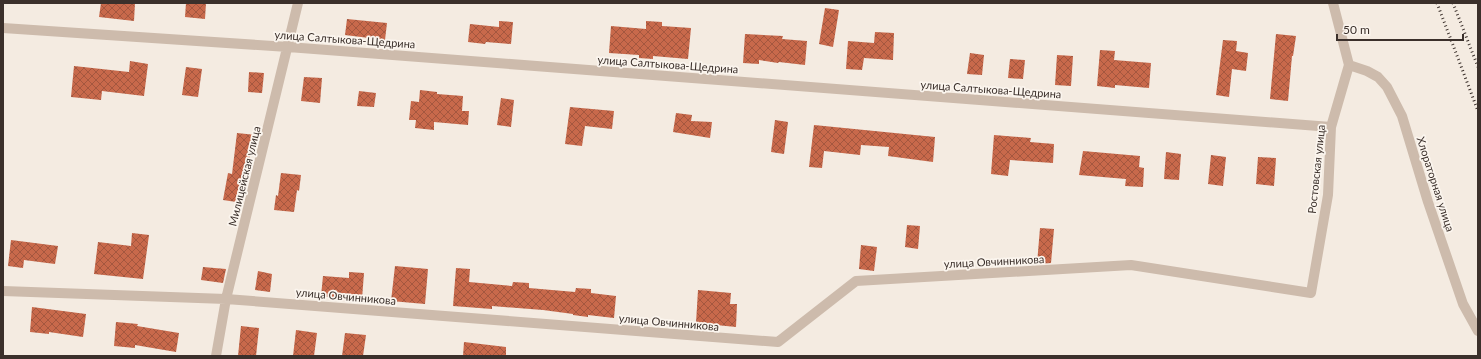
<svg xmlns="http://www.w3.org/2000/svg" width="1481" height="359" viewBox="0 0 1481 359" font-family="Lato,sans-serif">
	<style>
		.building { fill: url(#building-cross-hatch) }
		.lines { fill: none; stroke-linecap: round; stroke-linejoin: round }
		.minor { stroke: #cdbbac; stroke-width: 10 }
		.rail { stroke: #3b302b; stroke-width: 3; stroke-dasharray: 1 3; stroke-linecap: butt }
		.labels { text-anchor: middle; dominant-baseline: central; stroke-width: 3.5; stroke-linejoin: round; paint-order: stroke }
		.street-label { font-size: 11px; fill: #3b302b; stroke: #fbf5ee }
	</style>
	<defs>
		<pattern id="building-cross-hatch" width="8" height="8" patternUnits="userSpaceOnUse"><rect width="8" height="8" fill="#c8694b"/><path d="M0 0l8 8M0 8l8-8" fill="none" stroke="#a4573f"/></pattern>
	</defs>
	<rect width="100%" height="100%" fill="#f4ebe1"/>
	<path class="building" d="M101 3H135L134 21 99 17Z
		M186 3H206L205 19 185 17Z
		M825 8 839 10 833 47 819 44Z
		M347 19 387 23 385 40 345 35Z
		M499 21 513 22 511 44 486 42 485 44 468 42 470 24 499 27Z
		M646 21 662 22V26L691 28 688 59 653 56V59L639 58V55L609 53 611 26 646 29Z
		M875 32 894 33 893 60 864 58 862 70 846 69 848 41 874 43Z
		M745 34 783 36 782 39 807 41 805 65 779 62 778 63 759 60V64L743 63Z
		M1276 34 1296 36 1293 56H1292L1288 101 1270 99Z
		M1223 40 1237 41 1236 51 1248 53 1246 71 1232 69 1229 97 1216 95Z
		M1100 50 1115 51 1114 60 1151 63 1149 88 1115 85V88L1097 86Z
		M970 53 984 55 982 75 967 74Z
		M1057 55 1073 56 1071 86 1055 85Z
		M1010 59 1025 60 1023 79 1008 78Z
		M130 61 148 64 144 96 102 91 101 100 71 97 74 66 129 72Z
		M186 67 202 69 198 97 182 95Z
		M249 72 264 73 262 93 248 92Z
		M304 77 322 78 320 103 301 101Z
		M420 90 437 92V94L463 96 462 111H469L468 125 434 122V130L415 128 416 120H409L411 101 419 102Z
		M359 91 376 93 374 107 357 106Z
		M501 98 514 100 511 127 497 125Z
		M570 107 614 111 612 129 585 126 582 146 565 144Z
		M676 113 692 115 691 121 712 122 710 138 673 132Z
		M775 120 788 122 784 154 771 152Z
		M814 125 935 137 933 162 888 156 889 147 861 145 860 155 824 151 822 168 809 167Z
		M237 133 257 135 254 155 250 154 247 184 243 203 223 200 228 173 232 174Z
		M994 135 1031 138 1030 142 1054 144 1053 163 1010 160 1008 176 991 174Z
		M1083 151 1140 156 1139 167 1144 168 1143 187 1125 186 1126 179 1079 175Z
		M1166 152 1181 154 1179 180 1164 179Z
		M1211 155 1226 157 1223 186 1208 184Z
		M1258 157 1276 158 1274 186 1256 184Z
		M281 173 301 175 299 191 297 190 294 212 274 210 276 195 278 196Z
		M907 225 920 226 918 249 905 247Z
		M1040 228 1054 229 1051 263 1037 264Z
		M132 233 149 235 143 279 94 274 98 242 131 246Z
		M11 240 58 246 55 264 24 260 23 268 8 266Z
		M861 245 877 247 874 271 859 269Z
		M395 266 428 269 425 304 391 301Z
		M203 267 226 269 223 283 201 280Z
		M456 268 470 269 469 282 512 286 513 282 529 283V288L575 292 576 288 591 289V293L616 296 614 318 588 315V317L573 315V314L543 310 492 306V309L453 306Z
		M258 271 272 274 270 292 255 290Z
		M349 272 364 273 362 299 337 296 336 298 321 296 323 276 349 278Z
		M698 290 731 293 730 304H737L736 327 696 323Z
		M32 307 86 314 83 337 49 332V334L30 332Z
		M116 322 138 324 137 326 179 333 176 352 135 345V348L114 346Z
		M241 326 259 328 256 356H238Z
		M296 330 317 333 314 356H293Z
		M345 333 366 335 363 356H342Z
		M464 342 506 347V356H463Z"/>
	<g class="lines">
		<path class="minor" d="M3 28 288 47 1331 127
			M1349 65 1367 71 1378 77 1387 87 1402 116 1428 202 1463 304 1478 331
			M3 291 226 299 778 342 856 281 1131 265 1311 293 1328 195 1331 127 1349 65 1333 3
			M216 356 226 299 298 3"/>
		<path class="rail" d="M1437 3 1478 111
			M1453 3 1478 67"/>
	</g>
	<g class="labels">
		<g class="street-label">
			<text transform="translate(345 39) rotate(4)">улица Салтыкова-Щедрина</text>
			<text transform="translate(668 64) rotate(4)">улица Салтыкова-Щедрина</text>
			<text transform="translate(991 89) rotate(4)">улица Салтыкова-Щедрина</text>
			<text transform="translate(1316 169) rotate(-84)">Ростовская улица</text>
			<text transform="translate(244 176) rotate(-76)">Милицейская улица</text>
			<text transform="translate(1436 184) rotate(72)">Хлораторная улица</text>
			<text transform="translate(994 261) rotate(-3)">улица Овчинникова</text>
			<text transform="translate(346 296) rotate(5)">улица Овчинникова</text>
			<text transform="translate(669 322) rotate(5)">улица Овчинникова</text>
		</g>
	</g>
	<rect width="1481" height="359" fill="none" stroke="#3b302b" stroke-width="8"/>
	<path d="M1337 34v6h126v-6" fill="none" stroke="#3b302b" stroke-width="2"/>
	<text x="1343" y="34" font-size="12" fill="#3b302b" stroke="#fbf5ee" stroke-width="3" paint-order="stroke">50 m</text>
</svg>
